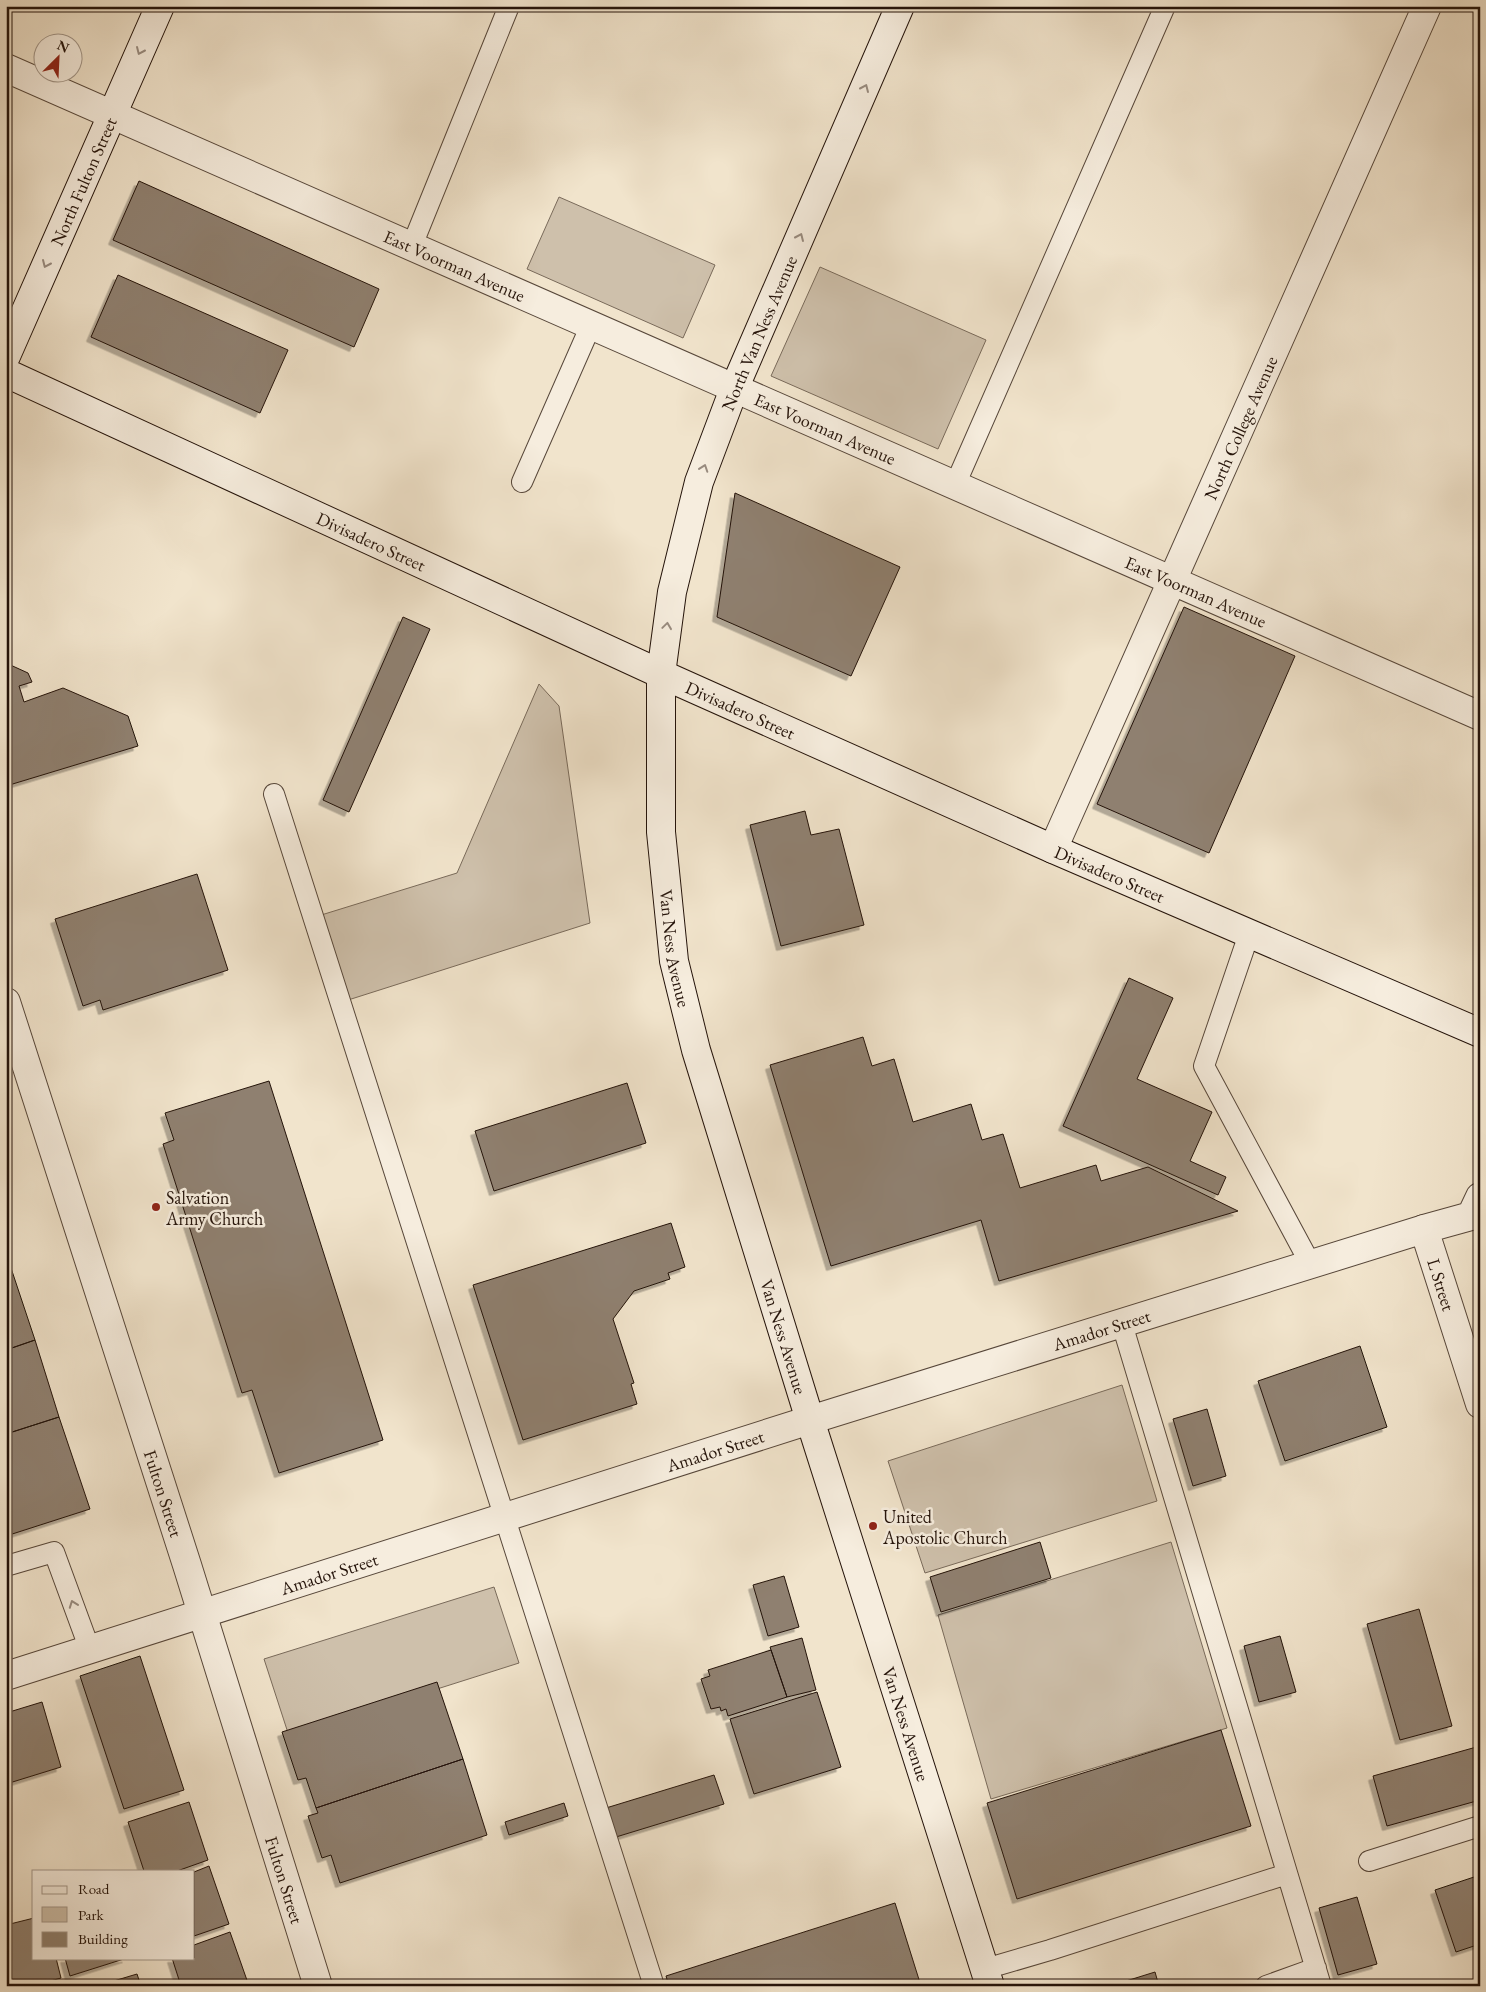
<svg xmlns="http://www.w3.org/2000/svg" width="1486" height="1992" viewBox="0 0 1486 1992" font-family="'EB Garamond',serif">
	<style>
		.green { fill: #cec0ab; stroke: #796a5a }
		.building { fill: #8f806f; stroke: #24130a; filter: url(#shadow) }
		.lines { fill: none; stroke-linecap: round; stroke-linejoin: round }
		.service-casing { stroke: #57473a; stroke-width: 22 }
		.minor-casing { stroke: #57473a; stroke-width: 30 }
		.tertiary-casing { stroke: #57473a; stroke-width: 30 }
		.secondary-casing { stroke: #24130a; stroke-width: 30 }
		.service { stroke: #f6edde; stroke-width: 20 }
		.minor { stroke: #f6edde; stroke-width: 28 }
		.tertiary { stroke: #f6edde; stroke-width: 28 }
		.secondary { stroke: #f6edde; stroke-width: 28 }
		.oneway { stroke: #988b7f }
		.poi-dot { fill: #8f2418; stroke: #f6edde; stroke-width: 2 }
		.labels { text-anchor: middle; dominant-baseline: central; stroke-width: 5; stroke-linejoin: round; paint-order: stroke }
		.street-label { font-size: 18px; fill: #24130a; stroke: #f6edde }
		.poi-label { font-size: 18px; fill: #24130a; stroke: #f6edde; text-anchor: start }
	</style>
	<defs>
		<filter id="shadow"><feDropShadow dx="-4.5" dy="4.5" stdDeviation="0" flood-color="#0004"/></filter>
	</defs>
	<rect width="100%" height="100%" fill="#f1e4cc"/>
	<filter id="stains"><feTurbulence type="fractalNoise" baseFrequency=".004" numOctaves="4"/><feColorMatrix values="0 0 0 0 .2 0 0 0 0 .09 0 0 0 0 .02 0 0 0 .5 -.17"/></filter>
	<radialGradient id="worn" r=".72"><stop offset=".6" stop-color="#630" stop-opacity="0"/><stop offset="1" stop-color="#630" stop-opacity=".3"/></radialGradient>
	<path class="green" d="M559 197 715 265 683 338 527 269Z
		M820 267 986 340 938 449 771 376Z
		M539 684 559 706 590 923 345 1001 318 916 457 873Z
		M1122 1385 1157 1501 925 1573 888 1461Z
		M1171 1542 1227 1728 991 1799 938 1615Z
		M494 1587 519 1663 289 1736 264 1659Z"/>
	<path class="building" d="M139 181 379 289 354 347 113 240Z
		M118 275 288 350 260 413 91 337Z
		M735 493 900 567 851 676 717 617Z
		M1184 607 1295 656 1209 853 1097 804Z
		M403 617 430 629 349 812 323 800Z
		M6 663 28 673 32 682 19 686 24 702 63 688 128 716 138 746 6 786Z
		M805 811 811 835 839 829 864 925 781 946 750 825Z
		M197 874 228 970 103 1010 100 1000 83 1006 55 919Z
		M1129 978 1173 998 1137 1079 1212 1112 1190 1161 1226 1177 1218 1195 1063 1126Z
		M863 1037 872 1066 894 1059 913 1122 971 1104 982 1140 1003 1134 1020 1188 1096 1165 1101 1181 1148 1167 1238 1211 999 1281 981 1220 831 1266 770 1065Z
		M269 1081 383 1440 279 1473 252 1390 242 1393 163 1144 174 1140 165 1113Z
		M627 1083 646 1143 494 1191 475 1131Z
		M671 1223 685 1267 668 1273 670 1279 634 1291 613 1319 634 1383 631 1384 637 1404 523 1440 473 1285Z
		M6 1262H9L35 1340 6 1350Z
		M35 1340 59 1417 6 1434V1350Z
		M1360 1346 1387 1427 1285 1461 1258 1381Z
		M1207 1409 1226 1476 1193 1486 1173 1419Z
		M59 1417 90 1509 6 1536V1434Z
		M1040 1542 1051 1578 941 1612 930 1577Z
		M784 1576 799 1627 768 1636 753 1585Z
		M1419 1609 1452 1726 1400 1740 1367 1624Z
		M1280 1636 1296 1692 1259 1702 1244 1646Z
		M802 1638 816 1690 787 1697 770 1647Z
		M771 1650 787 1697 728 1716 726 1709 721 1711 720 1707 711 1709 701 1679 710 1676 708 1670Z
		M140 1656 184 1790 124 1809 80 1676Z
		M437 1682 463 1759 316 1808 306 1778 298 1780 282 1732Z
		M817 1692 841 1767 754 1794 730 1719Z
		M42 1702 61 1767 6 1784V1713Z
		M1221 1730 1251 1826 1017 1899 987 1803Z
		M1480 1746V1800L1387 1826 1373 1776Z
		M463 1759 487 1835 340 1883 331 1855 322 1858 308 1816 318 1813 316 1808Z
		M714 1775 724 1804 616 1837 606 1808Z
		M189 1802 208 1860 177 1871H144L128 1822Z
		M564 1803 568 1816 509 1835 505 1822Z
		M209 1866 229 1924 194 1936V1872Z
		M1480 1875V1944L1456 1952 1435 1890Z
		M1357 1897 1377 1964 1338 1975 1319 1908Z
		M895 1903 921 1986H669L666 1976Z
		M34 1918V1958H56L61 1978 33 1986H6V1925Z
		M230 1932 249 1986H181L172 1958H194V1945Z
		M65 1958H127L70 1976Z
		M1155 1972 1159 1986H1110Z
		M137 1974 141 1986H97Z"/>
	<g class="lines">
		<g class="service-casing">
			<path id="service" d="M411 248 509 6
				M522 482 591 325
				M955 485 1165 6
				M274 794 654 1986
				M1249 934 1204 1066 1311 1265
				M1122 1324 1321 1986
				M6 1566 54 1552 90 1650
				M1369 1861 1480 1826
				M985 1969 1050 1950 1287 1874
				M1266 1986 1316 1968"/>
		</g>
		<g class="minor-casing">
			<g id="minor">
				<path id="s1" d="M6 68 1480 716"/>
				<path id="s2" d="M1053 849 1427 6"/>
			</g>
		</g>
		<g class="tertiary-casing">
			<g id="tertiary">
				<path id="s3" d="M6 1002 187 1565 318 1986"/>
				<path id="s4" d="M1480 1197 1471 1216 1424 1229 1480 1404"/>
				<path id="s5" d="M6 1676 810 1420 1424 1229"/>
			</g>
		</g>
		<g class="secondary-casing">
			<g id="secondary">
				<path id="s6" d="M900 6 734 389 699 482 672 592 661 674V832L674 961 696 1050 810 1420 990 1986"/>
				<path id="s7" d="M6 356 160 6"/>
				<path id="s8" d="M6 373 661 674 1053 849 1480 1033"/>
			</g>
		</g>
		<use href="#service" class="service"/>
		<use href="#minor" class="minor"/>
		<use href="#tertiary" class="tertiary"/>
		<use href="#secondary" class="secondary"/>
	</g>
	<defs><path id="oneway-chevron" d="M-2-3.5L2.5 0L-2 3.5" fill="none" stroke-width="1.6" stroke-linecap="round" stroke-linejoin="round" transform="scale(1.25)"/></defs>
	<g class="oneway">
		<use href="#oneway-chevron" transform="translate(140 51) rotate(114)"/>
		<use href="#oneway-chevron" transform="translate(865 88) rotate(-66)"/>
		<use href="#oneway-chevron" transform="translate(800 237) rotate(-66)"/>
		<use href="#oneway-chevron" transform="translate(46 264) rotate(114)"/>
		<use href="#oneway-chevron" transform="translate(704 468) rotate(-71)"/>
		<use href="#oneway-chevron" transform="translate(667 626) rotate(-82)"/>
		<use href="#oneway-chevron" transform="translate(73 1604) rotate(-110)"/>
	</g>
	<g class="poi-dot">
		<circle cx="156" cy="1207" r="5"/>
		<circle cx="873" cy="1526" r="5"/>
	</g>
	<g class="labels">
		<g class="street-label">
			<text stroke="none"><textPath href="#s7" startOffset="191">North Fulton Street</textPath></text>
			<text stroke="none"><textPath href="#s1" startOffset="490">East Voorman Avenue</textPath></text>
			<text transform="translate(759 333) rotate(-67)">North Van Ness Avenue</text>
			<text stroke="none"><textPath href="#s2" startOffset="461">North College Avenue</textPath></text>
			<text stroke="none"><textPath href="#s1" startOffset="895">East Voorman Avenue</textPath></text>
			<text stroke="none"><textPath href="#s8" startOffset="402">Divisadero Street</textPath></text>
			<text stroke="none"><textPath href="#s1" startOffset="1300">East Voorman Avenue</textPath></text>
			<text stroke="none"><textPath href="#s8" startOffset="808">Divisadero Street</textPath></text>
			<text stroke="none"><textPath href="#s8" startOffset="1212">Divisadero Street</textPath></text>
			<text stroke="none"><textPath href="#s6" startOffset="988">Van Ness Avenue</textPath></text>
			<text stroke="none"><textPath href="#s4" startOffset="128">L Street</textPath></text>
			<text stroke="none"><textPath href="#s5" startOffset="1149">Amador Street</textPath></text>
			<text stroke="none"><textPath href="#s6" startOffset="1392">Van Ness Avenue</textPath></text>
			<text stroke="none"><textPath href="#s5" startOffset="744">Amador Street</textPath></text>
			<text stroke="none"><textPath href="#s3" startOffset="516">Fulton Street</textPath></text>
			<text stroke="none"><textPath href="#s5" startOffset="339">Amador Street</textPath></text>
			<text stroke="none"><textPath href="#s6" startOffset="1798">Van Ness Avenue</textPath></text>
			<text stroke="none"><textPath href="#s3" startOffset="921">Fulton Street</textPath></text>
		</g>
		<g class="poi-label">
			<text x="166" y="1197">Salvation<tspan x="166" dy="21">Army Church</tspan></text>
			<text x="883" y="1516">United<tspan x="883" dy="21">Apostolic Church</tspan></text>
		</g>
	</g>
	<rect width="1486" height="1992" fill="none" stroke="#f1e4cc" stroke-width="25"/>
	<rect x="8" y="8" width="1471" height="1977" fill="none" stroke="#24130a" stroke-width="2.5"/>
	<rect x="12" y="12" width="1461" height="1967" fill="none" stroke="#24130a"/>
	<rect x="32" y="1870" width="162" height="90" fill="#f6edde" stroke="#a29689"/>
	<rect x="42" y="1886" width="25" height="8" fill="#f6edde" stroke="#a29689"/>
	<text x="78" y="1894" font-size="15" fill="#24130a">Road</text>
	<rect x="42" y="1907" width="25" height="15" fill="#cec0ab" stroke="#a29689"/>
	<text x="78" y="1920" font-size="15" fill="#24130a">Park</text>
	<rect x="42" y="1932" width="25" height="15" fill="#8f806f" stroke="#a29689"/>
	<text x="78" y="1944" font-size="15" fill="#24130a">Building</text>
	<g transform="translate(58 58) rotate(24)"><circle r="24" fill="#f6edde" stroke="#a29689"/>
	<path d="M0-4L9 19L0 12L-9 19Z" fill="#8f2418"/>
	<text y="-8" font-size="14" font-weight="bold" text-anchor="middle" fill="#24130a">N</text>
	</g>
	<rect width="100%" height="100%" filter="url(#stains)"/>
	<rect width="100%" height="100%" fill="url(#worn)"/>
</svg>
